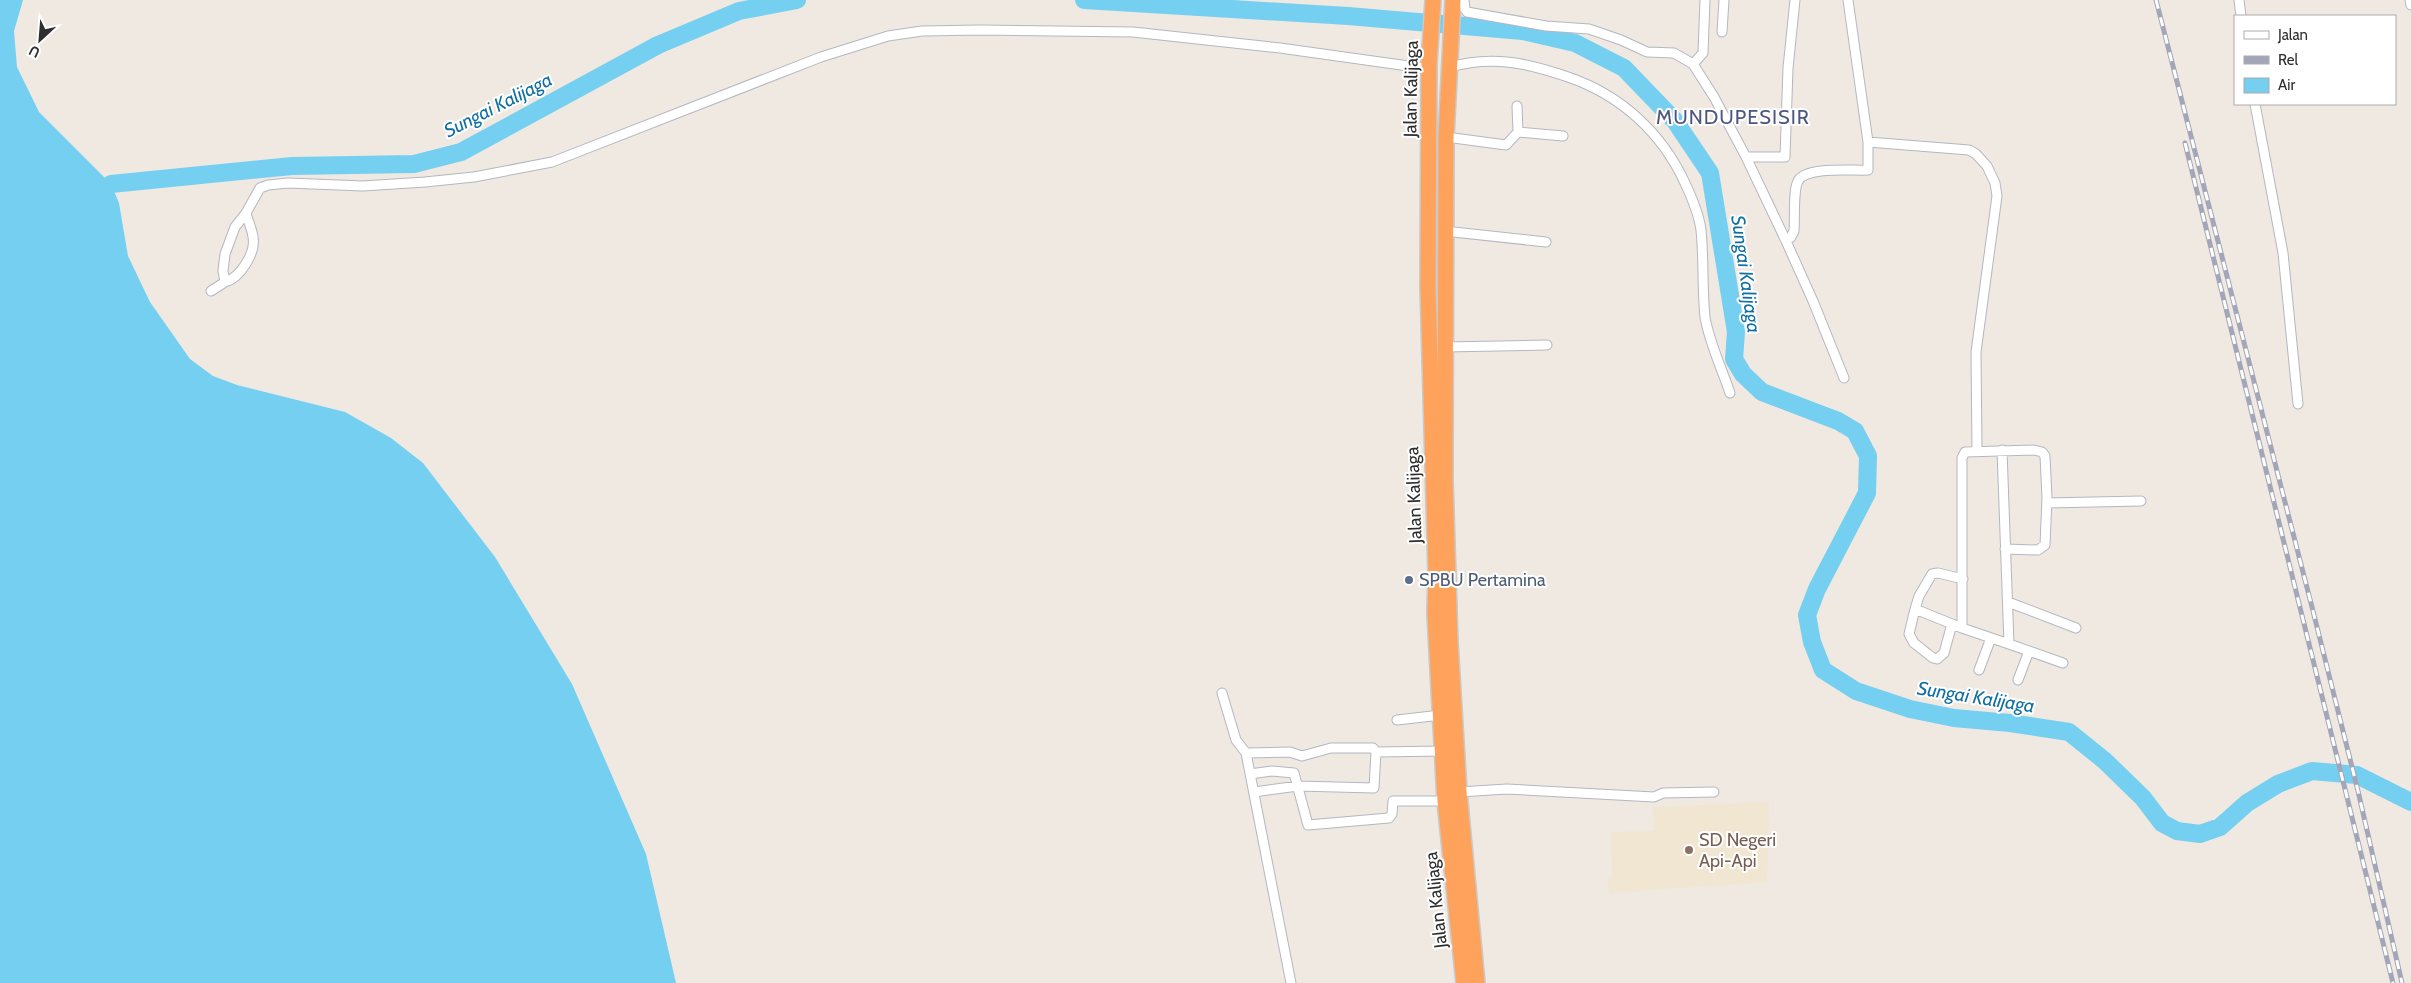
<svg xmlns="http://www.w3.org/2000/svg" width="2411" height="983" viewBox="0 0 2411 983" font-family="Cabin,sans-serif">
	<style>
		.education { fill: #f0e6d1 }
		.water { fill: #75cff0 }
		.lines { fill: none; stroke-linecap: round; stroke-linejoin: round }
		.river { stroke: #75cff0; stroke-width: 18 }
		.street-casing { stroke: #b4b7c1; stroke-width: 11 }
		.highway-casing { stroke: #c9c9c9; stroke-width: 18 }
		.street { stroke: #fff; stroke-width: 9 }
		.highway { stroke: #ffa35c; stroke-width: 15 }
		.rail-casing { stroke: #a3a6b8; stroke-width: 5 }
		.rail { stroke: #fff; stroke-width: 3; stroke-dasharray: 9; stroke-linecap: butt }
		.service-dot { fill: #5c6f8a; stroke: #fff; stroke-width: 2 }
		.education-dot { fill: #8d6e63; stroke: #fff; stroke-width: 2 }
		.labels { text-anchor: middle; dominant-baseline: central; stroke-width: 4; stroke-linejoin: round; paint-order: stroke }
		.street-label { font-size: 18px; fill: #2e2e2e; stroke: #fff }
		.service-label { font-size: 18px; fill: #4e5e75; stroke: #fff; text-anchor: start }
		.education-label { font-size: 18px; fill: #785e54; stroke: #fff; text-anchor: start }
		.water-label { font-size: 19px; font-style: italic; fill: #0d6fa3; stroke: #fff }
		.quarter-label { font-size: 20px; letter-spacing: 1px; fill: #4d5680; stroke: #fff }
	</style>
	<rect width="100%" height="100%" fill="#efe9e1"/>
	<path class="education" d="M1769 802 1767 882 1609 893 1608 877 1612 876 1611 832 1654 831 1653 807Z"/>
	<path class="water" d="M0 0H23L14 31 17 67 39 112 111 184 119 203 128 256 150 302 190 359 213 376 237 385 345 412 391 438 423 463 495 557 572 684 646 854 676 983H0Z"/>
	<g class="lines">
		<path class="river" d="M1084 0 1348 16 1523 31 1575 43 1624 68 1675 121 1710 173 1736 332 1734 359 1743 374 1762 392 1838 421 1855 431 1868 456 1867 493 1817 589 1807 615 1812 642 1823 670 1856 691 1910 709 1954 718 2010 723 2069 732 2105 761 2143 798 2162 823 2177 831 2200 834 2220 827 2247 803 2278 784 2312 771 2357 775 2411 802
			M111 184 292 166 414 164 461 152 658 45 739 11 797 0"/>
		<g class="street-casing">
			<path id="street" d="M1464 0 1465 9 1467 12 1546 26 1589 29 1621 40 1647 52 1674 53 1693 64 1714 97 1746 157 1786 241 1791 237 1794 231C1795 219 1793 190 1798 181 1806 166 1853 171 1868 170V142L1848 0
				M2239 0 2241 16
				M2410 0 2411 5
				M1722 32 1724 0
				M1693 64 1703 53 1705 0
				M1450 67C1491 55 1528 63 1568 77 1621 95 1662 133 1685 183 1692 198 1699 214 1701 230 1704 259 1702 288 1705 317 1709 342 1722 369 1730 393
				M2255 104 2283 253 2298 404
				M1518 132 1563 136
				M1446 137 1506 145 1518 132 1517 106
				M1868 142 1969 150 1976 154 1987 166 1995 183 1997 196 1976 352 1977 450
				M1746 157H1785L1788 68 1795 0
				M1444 231 1546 242
				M1786 241 1813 301 1844 378
				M225 282C240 278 256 253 253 237 252 229 248 221 246 213
				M211 291 225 282 223 271 225 254 235 227 246 213 260 188 268 185 288 183 363 186 425 182 474 177 552 162 821 57 888 36 922 31 980 30 1133 32 1280 48 1430 69
				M1444 347 1547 345
				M2047 503 2141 501
				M1963 579 1938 573 1932 574 1919 596 1915 609 1962 628V458L1965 452 2034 450 2042 452 2045 456 2047 498 2045 545 2038 550 2005 549
				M2008 602 2076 628
				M1915 609 1909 634 1914 643 1933 658 1937 659 1944 653 1952 624
				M1962 628 2009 644 2002 450
				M2009 644 2063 663
				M1979 670 1991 638
				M2018 680 2029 651
				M1222 693 1236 740 1246 753 1291 983
				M1397 720 1441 715
				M1246 753 1290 752 1302 756 1331 748H1373L1376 752 1444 751
				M1250 774 1272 771 1294 773 1308 825 1389 818 1392 814 1393 801H1445
				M1254 792 1298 786 1374 788 1376 752
				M1459 792 1507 789 1654 797 1663 793 1714 792"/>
		</g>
		<g class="highway-casing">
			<path id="highway" d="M1433 0 1429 64 1428 286 1436 573 1435 614 1445 801 1464 983
				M1453 0 1446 137 1445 480 1450 642 1459 792 1477 983"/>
		</g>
		<use href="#street" class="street"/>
		<use href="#highway" class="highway"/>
		<g class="rail-casing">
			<path id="rail" d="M2156 0 2313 611 2358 791 2402 983
				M2185 143 2393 983"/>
		</g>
		<use href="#rail" class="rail"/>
	</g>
	<circle class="service-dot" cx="1409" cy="580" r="5"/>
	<circle class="education-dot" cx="1689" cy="850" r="5"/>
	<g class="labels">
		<g class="street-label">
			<text transform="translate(1411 89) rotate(-89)">Jalan Kalijaga</text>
			<text transform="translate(1414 495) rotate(-92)">Jalan Kalijaga</text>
			<text transform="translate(1436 900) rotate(-96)">Jalan Kalijaga</text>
		</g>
		<g class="service-label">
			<text x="1419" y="580">SPBU Pertamina</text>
		</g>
		<g class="education-label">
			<text x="1699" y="840">SD Negeri<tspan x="1699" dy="21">Api-Api</tspan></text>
		</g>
		<g class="water-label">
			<text transform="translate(498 105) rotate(-27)">Sungai Kalijaga</text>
			<text transform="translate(1746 274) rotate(82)">Sungai Kalijaga</text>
			<text transform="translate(1976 697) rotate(9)">Sungai Kalijaga</text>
		</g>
		<g class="quarter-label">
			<text x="1733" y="117">MUNDUPESISIR</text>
		</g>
	</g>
	<rect x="2234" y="15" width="162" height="90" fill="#ffffff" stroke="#ababab"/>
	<rect x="2244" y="31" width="25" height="8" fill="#ffffff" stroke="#ababab"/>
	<text x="2278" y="40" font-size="15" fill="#2e2e2e">Jalan</text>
	<rect x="2244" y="56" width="25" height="8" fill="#a3a6b8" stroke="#ababab"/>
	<text x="2278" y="65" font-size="15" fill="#2e2e2e">Rel</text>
	<rect x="2244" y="78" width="25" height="15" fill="#75cff0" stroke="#ababab"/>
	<text x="2278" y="90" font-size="15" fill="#2e2e2e">Air</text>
	<g transform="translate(40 40) rotate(206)" stroke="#ffffff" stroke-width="4" paint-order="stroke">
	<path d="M0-4L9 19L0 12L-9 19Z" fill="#2e2e2e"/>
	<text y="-8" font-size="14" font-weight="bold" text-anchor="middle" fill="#2e2e2e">U</text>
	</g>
</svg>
